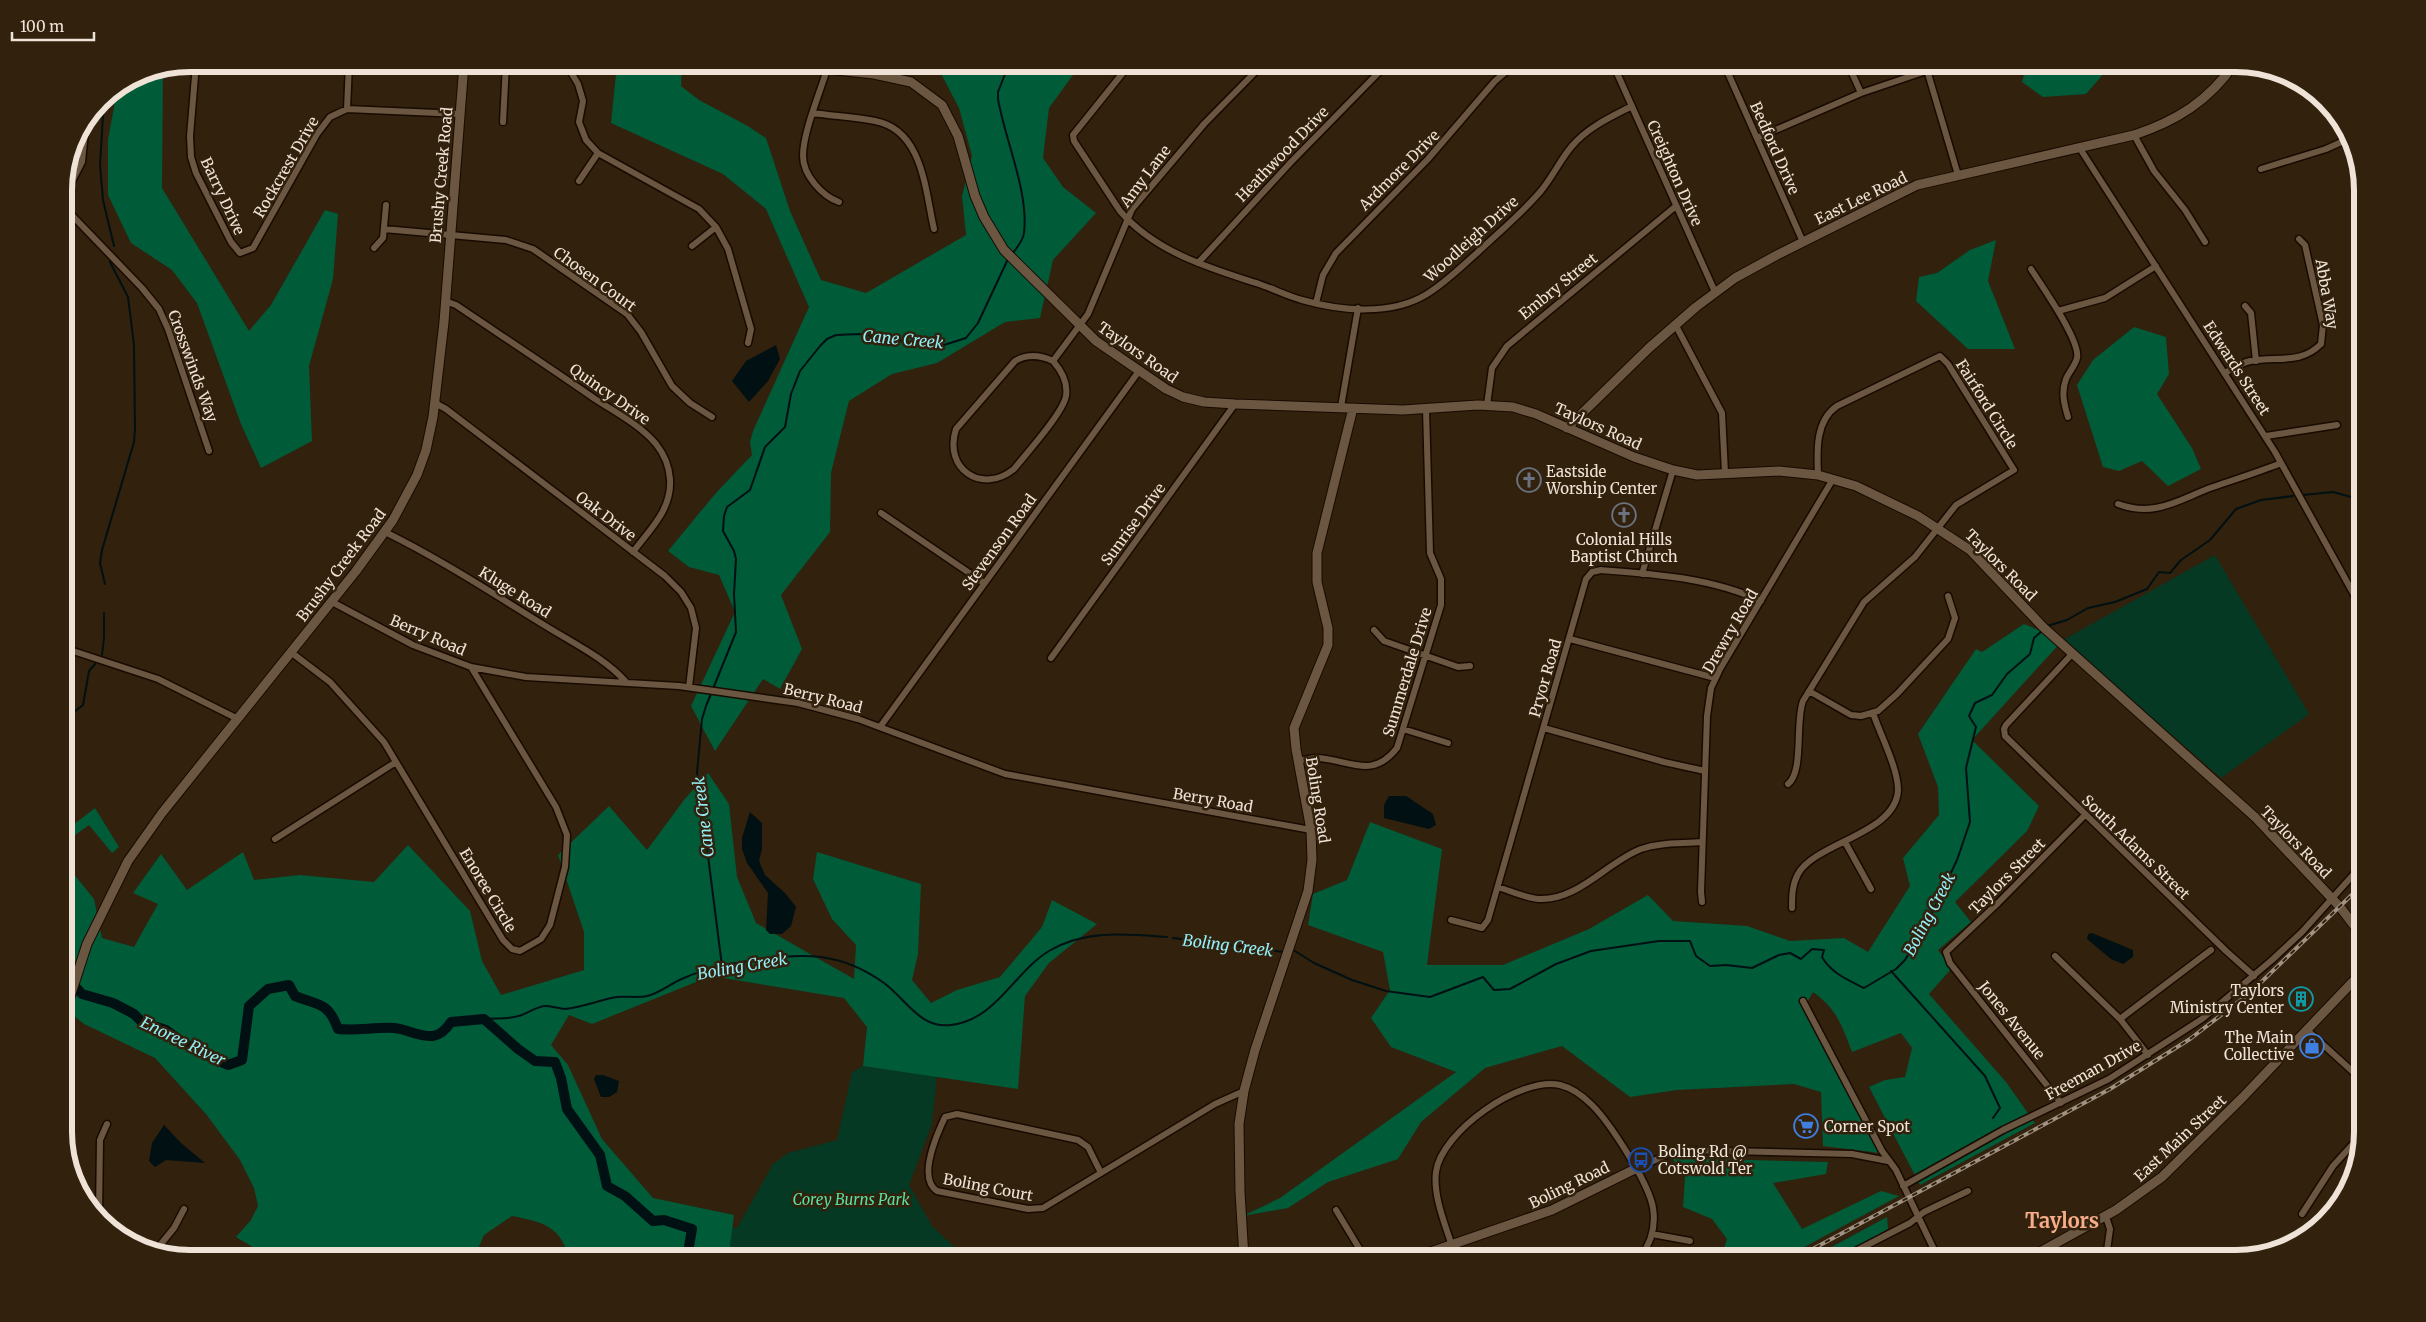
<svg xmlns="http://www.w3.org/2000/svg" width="2426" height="1322" viewBox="0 0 2426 1322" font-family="Merriweather,serif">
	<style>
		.green { fill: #053923 }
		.forest { fill: #005b39 }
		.water { fill: #011012 }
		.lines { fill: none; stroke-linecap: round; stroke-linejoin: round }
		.stream { stroke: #011012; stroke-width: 2 }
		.river { stroke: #011012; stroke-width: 10 }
		.street-casing { stroke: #190a00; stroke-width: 9 }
		.secondary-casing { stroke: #190a00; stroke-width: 11 }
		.street { stroke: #6a5641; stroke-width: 6 }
		.secondary { stroke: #6a5641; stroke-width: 9 }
		.rail-casing { stroke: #a09283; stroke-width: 4 }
		.rail { stroke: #32210c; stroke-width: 2; stroke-dasharray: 5.5; stroke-linecap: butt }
		.labels { text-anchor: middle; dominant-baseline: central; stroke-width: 5; stroke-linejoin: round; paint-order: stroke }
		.street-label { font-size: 15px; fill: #efe3d7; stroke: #32210c }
		.poi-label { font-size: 15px; fill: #efe3d7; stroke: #32210c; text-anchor: start }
		.park-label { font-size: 15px; font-style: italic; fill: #5ae0a1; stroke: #32210c }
		.water-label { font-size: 16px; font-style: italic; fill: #92eff9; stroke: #32210c }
		.district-label { font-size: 20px; font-weight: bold; fill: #f6ac88; stroke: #32210c }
		.rim { fill: none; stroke: #efe3d7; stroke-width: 6 }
	</style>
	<rect width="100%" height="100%" fill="#32210c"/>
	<path class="green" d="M2215 555 2309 714 2221 778 2063 640Z
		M863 1066 937 1076 932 1124 909 1185 932 1226 966 1258H584L569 1231 606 1178 688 1221 737 1228 773 1164 788 1153 837 1140 852 1072Z"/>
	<path class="forest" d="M617 64H682L681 86 699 100 746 125 766 138 790 211 821 280 866 293 966 235 962 196 972 156 959 108 936 64H1081L1049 108 1043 158 1063 187 1096 213 1053 260 1040 318 1005 322 937 363 892 374 849 401 831 473 830 532 781 595 802 649 780 689 763 679 715 751 691 706 735 612 719 575 689 567 668 551 715 494 752 455 750 442 753 431 809 307 766 209 723 174 611 123Z
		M2027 64H2112L2086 94 2043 97 2022 82Z
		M163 69 162 188 249 331 271 305 325 210 338 214 333 279 309 366 312 441 261 468 241 424 197 303 172 270 131 243 108 195V140L117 90 142 73Z
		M1996 240 1988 281 2015 349H1968L1916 301 1919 277 1937 273 1970 250Z
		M2134 327 2166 337 2169 374 2157 394 2192 448 2201 469 2168 486 2142 461 2119 471 2103 467 2077 385 2093 360Z
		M2024 624 2063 640 1972 740 2039 806 2027 831 1955 902 1971 922 1938 950 1952 968 1929 994 2006 1082 2035 1123 1920 1185 1869 1087 1885 1080 1905 1077 1912 1048 1901 1033 1852 1052C1842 1026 1837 1009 1813 992L1804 1007 1880 1153 1823 1146 1821 1092 1794 1084 1677 1090 1630 1097 1562 1046 1485 1068 1421 1122 1398 1159 1328 1182 1288 1208 1243 1216 1280 1198 1456 1072 1391 1047 1371 1018 1390 990 1383 952 1308 925 1313 894 1347 880 1370 822 1442 849 1427 965H1503L1589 929 1648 895 1673 921 1747 926 1790 941 1844 938 1868 952 1910 886 1903 858 1939 815 1938 787 1918 734 1976 649 1982 652Z
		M708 773 729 804 737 877 756 923 854 979 856 945 832 919 813 879 817 852 921 884 918 954 912 980 931 1003 957 990 1000 977 1042 927 1052 900 1097 924 1049 963 1025 996 1018 1089 863 1066 867 1027 844 998 711 976 592 1024 569 1015 551 1045 568 1065 602 1139 653 1198 734 1215 729 1253 731 1258H569C560 1225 542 1222 512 1216L484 1235 474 1258H271L236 1237 251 1220 258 1206 254 1188 240 1160 206 1114 155 1058 84 1024 64 1008V846L73 873 94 899 102 938 134 947 158 904 133 893 161 854 187 890 243 852 254 880 300 875 374 882 408 845 470 911 482 961 501 995 584 970V932L558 855 609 806 647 850 684 800Z
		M95 808 119 847 112 853 89 825 64 843V832Z
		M1672 1158 1828 1162 1826 1174 1773 1183 1802 1229 1881 1191 1899 1196 1784 1258H1721L1727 1239 1712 1219 1683 1207 1685 1177Z
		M1887 1217 1888 1229 1836 1258H1811Z"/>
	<path class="water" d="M776 345 780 359 768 381 749 402 732 381 746 361Z
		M1389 796H1406L1433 814 1436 825 1429 829 1384 818V805Z
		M750 812 762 823V849L759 861 765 875 786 894 796 907 791 926 782 934H770L766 930 768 893 747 863 742 849V838Z
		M2092 933 2133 950V957L2123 964 2111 959 2087 939 2088 934Z
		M596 1075H603L619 1081 617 1092 609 1097H601L594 1079Z
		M164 1125 181 1143 205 1163 166 1160 155 1167 149 1161 152 1143Z"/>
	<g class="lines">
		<path class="stream" d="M1009 64 998 92V99C1005 140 1029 192 1024 233 1023 241 1017 248 1012 254
			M104 99 100 165 103 200 114 246
			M2303 495 2333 492 2362 500
			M105 584 100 563 102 550 134 442 135 429 134 345 128 297 110 262
			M2047 626 2067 620 2088 608 2115 602 2147 589 2159 572 2170 573 2181 560 2210 540 2236 509 2261 500 2293 496
			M102 655 104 638V613
			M64 720 83 705 89 671 95 664
			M1173 938 1283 952
			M1295 951 1314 963 1352 980 1386 991 1430 997 1483 977 1494 990 1510 989 1556 964 1591 951 1659 941H1690L1696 956 1710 966 1726 965 1752 968 1779 955 1790 953 1801 959 1812 949 1824 950 1822 957C1831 973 1848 980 1864 988L1896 969 1905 960 1927 923 1957 860 1970 822 1966 768 1976 727 1969 716 1975 703 1992 695 2007 674 2030 654 2034 638 2042 631
			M722 966 707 848 703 837 697 773 702 719 706 706 736 632 734 594 736 559 734 551 723 531 724 516 727 507 750 490 765 447 785 427 791 394 800 371 820 346 827 339 836 335 859 334 928 345H944L966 338 978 323 1008 259
			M1891 971 1985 1076 2000 1108 1993 1118
			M484 1019C494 1018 505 1019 514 1017 525 1016 535 1006 546 1006 553 1006 559 1009 565 1009 583 1007 599 1000 617 997 626 996 637 998 647 996 660 993 671 983 684 978 717 963 786 953 821 957 843 960 866 970 884 983 906 999 920 1029 951 1025 996 1020 1014 972 1049 951 1085 929 1127 934 1167 937"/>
		<path class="river" d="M64 974 82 994 113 1003 134 1014 142 1022 166 1030 190 1047 228 1065 242 1060 249 1006 268 989 289 985 295 996C320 1006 328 1002 338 1029 357 1031 375 1027 394 1028 407 1029 419 1037 433 1036 441 1035 447 1028 451 1022L484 1019 518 1049 535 1061 555 1062 561 1078 567 1109 600 1155 607 1186 625 1196 653 1221 664 1220 692 1229 687 1258"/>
		<g class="street-casing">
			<path id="street" d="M196 64 190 136 191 157 196 173 231 242 240 253 253 248 317 134 330 117 347 109 460 114
				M566 64 578 84 583 101 579 122 586 140 598 153 699 209 716 227 728 249 751 329 748 343
				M1130 64 1073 135 1074 141 1120 211C1155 252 1209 268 1259 284 1274 289 1287 296 1302 300 1340 311 1392 316 1427 294 1445 283 1461 267 1477 253 1498 233 1521 214 1540 192 1552 178 1560 160 1572 146 1588 127 1611 117 1632 106
				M1613 64 1715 292
				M1724 64 1803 242
				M1848 64 1861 93
				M827 69C820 93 803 132 803 156 803 175 822 196 839 202
				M1927 70 1958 175
				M347 109 349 64
				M813 113C833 116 855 117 875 121 923 130 925 190 934 229
				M503 122 506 64
				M2134 135 2154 171 2185 210 2205 242
				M1757 138 1861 93 1947 64
				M2079 147 2275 452 2362 609
				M2261 169 2326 149 2348 139
				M579 181 598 153
				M64 197 82 162 86 122
				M64 207 142 288 159 309 168 329 209 451
				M384 229 506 240 533 249 627 314 641 332 672 386 690 403 712 417
				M692 246 716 227
				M374 248 383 238 386 205
				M1198 263 1291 162 1387 64
				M2031 269C2041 285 2081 341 2077 358 2075 366 2069 372 2066 379 2061 392 2064 404 2068 417
				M445 301 456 305C502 336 549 367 595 399 615 412 640 425 656 444 664 454 669 466 670 479 672 510 650 529 633 552
				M1316 303 1323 275 1336 253 1428 159 1495 81 1515 64
				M2245 306 2251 313 2256 361
				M2058 311 2105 298 2156 266
				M1675 324 1722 413 1725 473
				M1053 361C1040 355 1027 354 1015 361L956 429C943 469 982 495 1014 469 1026 454 1063 413 1066 396 1068 383 1061 370 1053 361L1088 314 1132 209 1204 124 1263 64
				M2225 373C2233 368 2241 363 2250 361 2277 356 2300 365 2321 344L2323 325 2305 245 2299 239
				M435 403 446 409 665 576 681 592 691 608 696 628 689 687
				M1487 405 1492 368 1507 346 1676 206
				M1341 407 1358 308
				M2266 436 2337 425
				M2118 504C2156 518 2179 499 2213 487 2236 479 2259 472 2281 463
				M881 513 984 583
				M385 532C440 559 492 593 544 625 571 642 605 658 626 682
				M1642 574 1673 470
				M332 602 413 645 471 667 526 677 679 686 798 703 858 719 1005 774 1311 830
				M1374 630 1384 641 1458 667 1470 666
				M1570 639 1715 678
				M64 648 158 679 238 719
				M292 653 330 682 384 742 503 940 512 949 520 951 541 939 550 925 565 867 567 835 556 807 471 667
				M2073 653 2006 725 2004 729 2005 736 2226 951 2254 976
				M1051 658 1235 404
				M1809 691 1851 715 1861 716 1878 711 1897 694 1948 639 1955 618 1948 596
				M880 727 1139 371
				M1544 728 1664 762 1705 771
				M1403 729 1448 743
				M1298 760C1305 760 1312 758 1318 758 1350 760 1372 780 1397 748L1441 605V579L1430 553 1426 409
				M1788 784C1804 772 1795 722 1803 701L1864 602 1915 557 1956 505 2014 470 1948 364 1940 356 1837 406C1815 421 1817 452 1818 475
				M275 839 396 762
				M1845 842 1871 889
				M1498 887C1511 891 1525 898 1539 899 1578 901 1607 862 1641 849 1661 842 1682 844 1702 842
				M1702 902 1701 892 1707 716 1711 688 1720 669 1833 479
				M1792 908C1792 896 1792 885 1798 874 1816 842 1896 834 1898 790 1898 768 1880 734 1873 713
				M1451 920 1482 928 1488 920 1586 579 1592 572 1601 570C1655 574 1712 578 1761 601
				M2055 956 2120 1019 2148 1055
				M1803 1001 1882 1151 1896 1170 1938 1258
				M2120 1019 2211 950
				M2307 1030 2362 1080
				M2061 1103 1950 963 1946 952 1998 903 2085 815
				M1635 1169 1669 1154 1686 1150 1852 1154 1888 1161
				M1101 1173 1088 1147 1078 1140 957 1114 945 1117C937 1134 917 1178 937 1191L1028 1209 1043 1208 1215 1104 1244 1091
				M1903 1186 2003 1130 2109 1079 2202 1019 2272 960 2302 932 2362 865
				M1336 1210 1365 1258
				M2302 1214 2333 1166 2361 1135
				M99 1215 100 1140 107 1124
				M2106 1217 2110 1229 2106 1258
				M1652 1234 1690 1241
				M1452 1246C1445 1224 1433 1196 1436 1172 1441 1132 1520 1076 1560 1085 1572 1088 1583 1096 1592 1105 1610 1123 1649 1183 1653 1208 1656 1226 1651 1243 1640 1258
				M156 1250 174 1228 184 1209
				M1842 1258 1910 1223 1924 1212 1968 1191"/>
		</g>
		<g class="secondary-casing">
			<path id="secondary" d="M807 64 827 69 874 74 911 82 942 105 958 136 975 196 984 217 1004 250 1096 341 1166 389 1183 397 1204 402 1235 404 1403 410 1478 405 1513 407 1536 414 1634 457 1673 470 1697 475 1779 471 1818 475 1856 486 1918 516 1970 550 2043 627 2256 818 2340 907 2362 936
				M1567 428 1649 348 1696 307 1735 278 1777 255 1917 185 2134 135C2176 121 2209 101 2234 64
				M64 1015 87 944 128 861 162 813 356 571 393 520 417 475 426 450 433 417 444 322 464 64
				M1244 1258 1240 1192 1239 1124 1244 1091 1255 1050 1308 891 1312 860 1311 830 1296 749 1294 728 1328 645V628L1317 582V553L1353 408
				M1413 1258 1552 1210 1635 1169
				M2029 1258 2116 1210 2162 1177 2243 1097 2362 972"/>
		</g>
		<use href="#street" class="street"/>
		<use href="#secondary" class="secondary"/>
		<g class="rail-casing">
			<path id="rail" d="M1796 1258 2110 1089 2190 1039 2251 992 2362 885"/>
		</g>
		<use href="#rail" class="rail"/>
	</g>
	<defs>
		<g id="church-ring" transform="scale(1.25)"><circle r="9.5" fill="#32210c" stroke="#6b7280" stroke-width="1.5"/><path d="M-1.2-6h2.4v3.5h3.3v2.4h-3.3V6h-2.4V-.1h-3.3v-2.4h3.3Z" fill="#6b7280"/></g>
		<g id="building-ring" transform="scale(1.25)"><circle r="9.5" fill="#32210c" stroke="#0f9aa8" stroke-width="1.5"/><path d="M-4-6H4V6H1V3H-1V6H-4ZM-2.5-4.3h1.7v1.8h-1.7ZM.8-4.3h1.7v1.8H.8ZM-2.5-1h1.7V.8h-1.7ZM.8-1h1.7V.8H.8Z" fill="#0f9aa8"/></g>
		<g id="shop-ring" transform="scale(1.25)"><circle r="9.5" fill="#32210c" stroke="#3f7fe0" stroke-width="1.5"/><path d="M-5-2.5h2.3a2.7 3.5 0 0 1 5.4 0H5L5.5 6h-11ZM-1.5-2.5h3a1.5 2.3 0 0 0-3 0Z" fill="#3f7fe0"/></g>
		<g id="supermarket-ring" transform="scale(1.25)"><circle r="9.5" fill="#32210c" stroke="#3f7fe0" stroke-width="1.5"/><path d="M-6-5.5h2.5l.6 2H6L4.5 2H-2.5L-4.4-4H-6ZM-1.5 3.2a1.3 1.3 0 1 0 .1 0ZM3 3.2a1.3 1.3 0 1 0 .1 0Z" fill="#3f7fe0"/></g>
		<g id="bus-ring" transform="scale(1.25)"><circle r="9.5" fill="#32210c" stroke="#1a4fb4" stroke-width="1.5"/><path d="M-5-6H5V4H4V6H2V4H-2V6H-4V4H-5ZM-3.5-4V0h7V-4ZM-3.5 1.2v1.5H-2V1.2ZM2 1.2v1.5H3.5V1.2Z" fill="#1a4fb4"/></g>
	</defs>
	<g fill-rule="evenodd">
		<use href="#church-ring" x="1529" y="480"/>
		<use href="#church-ring" x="1624" y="515"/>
		<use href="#building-ring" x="2301" y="999"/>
		<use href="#shop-ring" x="2312" y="1046"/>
		<use href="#supermarket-ring" x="1806" y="1126"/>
		<use href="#bus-ring" x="1641" y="1160"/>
	</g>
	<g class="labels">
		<g class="street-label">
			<text transform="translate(1775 148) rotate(66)">Bedford Drive</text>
			<text transform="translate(1282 154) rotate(-46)">Heathwood Drive</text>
			<text transform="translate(286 167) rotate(-60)">Rockcrest Drive</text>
			<text transform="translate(1399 170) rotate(-45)">Ardmore Drive</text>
			<text transform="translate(1675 173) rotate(66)">Creighton Drive</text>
			<text transform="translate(441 175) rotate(-85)">Brushy Creek Road</text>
			<text transform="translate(1145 176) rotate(-53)">Amy Lane</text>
			<text transform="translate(223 196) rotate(65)">Barry Drive</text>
			<text transform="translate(1861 198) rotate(-26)">East Lee Road</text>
			<text transform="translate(1471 239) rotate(-42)">Woodleigh Drive</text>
			<text transform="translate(595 279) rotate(36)">Chosen Court</text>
			<text transform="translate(1558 286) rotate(-39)">Embry Street</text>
			<text transform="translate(2327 294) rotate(80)">Abba Way</text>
			<text transform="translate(1138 352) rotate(35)">Taylors Road</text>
			<text transform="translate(193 366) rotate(70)">Crosswinds Way</text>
			<text transform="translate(2237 368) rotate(57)">Edwards Street</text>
			<text transform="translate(610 394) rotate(35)">Quincy Drive</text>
			<text transform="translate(1987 404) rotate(58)">Fairford Circle</text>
			<text transform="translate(1598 426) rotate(24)">Taylors Road</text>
			<text transform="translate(606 516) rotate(37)">Oak Drive</text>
			<text transform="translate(1133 524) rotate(-54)">Sunrise Drive</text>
			<text transform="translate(999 542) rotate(-54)">Stevenson Road</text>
			<text transform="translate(341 565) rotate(-53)">Brushy Creek Road</text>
			<text transform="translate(2001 565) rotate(45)">Taylors Road</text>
			<text transform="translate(515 592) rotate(32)">Kluge Road</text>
			<text transform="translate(1730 631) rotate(-60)">Drewry Road</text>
			<text transform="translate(428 635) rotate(23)">Berry Road</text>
			<text transform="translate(1407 672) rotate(-73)">Summerdale Drive</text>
			<text transform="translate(1545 678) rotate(-74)">Pryor Road</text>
			<text transform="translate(823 698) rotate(14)">Berry Road</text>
			<text transform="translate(1213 800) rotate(10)">Berry Road</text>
			<text transform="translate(1318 800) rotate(81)">Boling Road</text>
			<text transform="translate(2296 842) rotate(46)">Taylors Road</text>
			<text transform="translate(2136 847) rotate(44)">South Adams Street</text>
			<text transform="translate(2007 876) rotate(-45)">Taylors Street</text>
			<text transform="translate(488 890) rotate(59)">Enoree Circle</text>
			<text transform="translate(2012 1020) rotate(51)">Jones Avenue</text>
			<text transform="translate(2093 1070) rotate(-29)">Freeman Drive</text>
			<text transform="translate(2180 1138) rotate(-43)">East Main Street</text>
			<text transform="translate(1569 1185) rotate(-26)">Boling Road</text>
			<text transform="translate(988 1187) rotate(11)">Boling Court</text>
		</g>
		<g class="poi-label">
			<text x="1546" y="471">Eastside<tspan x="1546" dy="17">Worship Center</tspan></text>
			<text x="1624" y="539" text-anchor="middle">Colonial Hills<tspan x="1624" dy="17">Baptist Church</tspan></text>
			<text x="2284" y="990" text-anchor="end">Taylors<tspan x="2284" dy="17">Ministry Center</tspan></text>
			<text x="2294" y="1037" text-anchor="end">The Main<tspan x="2294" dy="17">Collective</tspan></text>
			<text x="1824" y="1126">Corner Spot</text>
			<text x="1658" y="1151">Boling Rd @<tspan x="1658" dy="17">Cotswold Ter</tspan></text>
		</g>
		<g class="park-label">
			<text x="851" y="1199">Corey Burns Park</text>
		</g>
		<g class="water-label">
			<text transform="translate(903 339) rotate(5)">Cane Creek</text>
			<text transform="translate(703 817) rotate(-97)">Cane Creek</text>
			<text transform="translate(1929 914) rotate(-62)">Boling Creek</text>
			<text transform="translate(1228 945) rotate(7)">Boling Creek</text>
			<text transform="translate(742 966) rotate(-10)">Boling Creek</text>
			<text transform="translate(183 1041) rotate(26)">Enoree River</text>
		</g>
		<g class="district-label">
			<text x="2062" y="1220">Taylors</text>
		</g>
	</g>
	<path d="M0 0H2426V1322H0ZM190 72H2236A118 118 0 0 1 2354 190V1132A118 118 0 0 1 2236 1250H190A118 118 0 0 1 72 1132V190A118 118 0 0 1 190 72Z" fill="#32210c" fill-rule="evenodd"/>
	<path class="rim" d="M190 72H2236A118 118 0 0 1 2354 190V1132A118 118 0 0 1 2236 1250H190A118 118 0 0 1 72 1132V190A118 118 0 0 1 190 72Z"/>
	<path d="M12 32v8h82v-8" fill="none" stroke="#efe3d7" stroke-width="2.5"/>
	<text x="20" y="32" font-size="15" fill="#efe3d7" stroke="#32210c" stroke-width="4" paint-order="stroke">100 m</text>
</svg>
